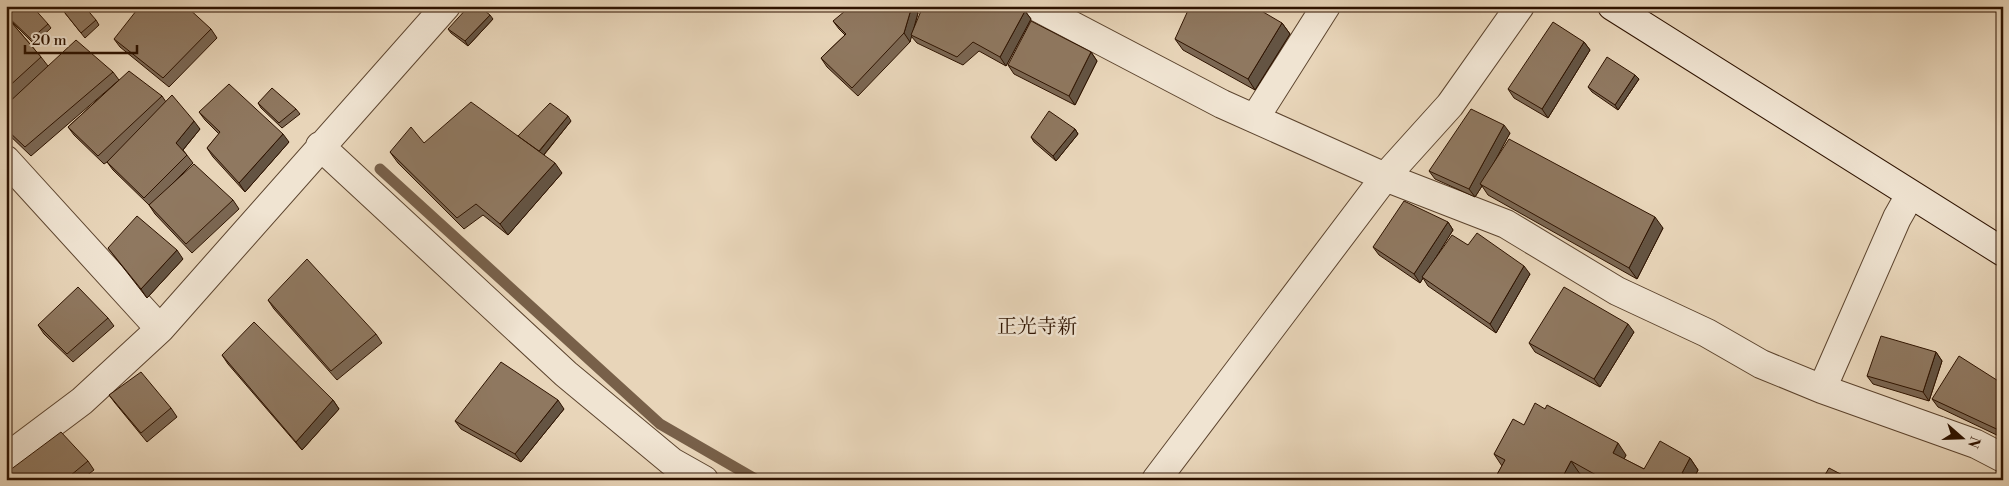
<svg xmlns="http://www.w3.org/2000/svg" width="2009" height="486" viewBox="0 0 2009 486" font-family="'Libre Bodoni','Noto Serif JP',serif">
	<style>
		.lines { fill: none; stroke-linecap: round; stroke-linejoin: round }
		.stream { stroke: #786049; stroke-width: 11 }
		.street-casing { stroke: #5c442e; stroke-width: 30 }
		.secondary-casing { stroke: #2e1300; stroke-width: 30 }
		.street { stroke: #f0e4d2; stroke-width: 28 }
		.secondary { stroke: #f0e4d2; stroke-width: 28 }
		.wall { fill: #7b6753; stroke: #2e1300 }
		.shaded-wall { fill: #645443; stroke: #2e1300 }
		.building { fill: #8f7860; stroke: #2e1300 }
		.labels { text-anchor: middle; dominant-baseline: central; stroke-width: 5; stroke-linejoin: round; paint-order: stroke }
		.quarter-label { font-size: 20px; fill: #2e1300; stroke: #f0e4d2 }
	</style>
	<rect width="100%" height="100%" fill="#e8d5b9"/>
	<filter id="stains"><feTurbulence type="fractalNoise" baseFrequency=".004" numOctaves="4"/><feColorMatrix values="0 0 0 0 .2 0 0 0 0 .09 0 0 0 0 .02 0 0 0 .5 -.17"/></filter>
	<radialGradient id="worn" r=".72"><stop offset=".6" stop-color="#630" stop-opacity="0"/><stop offset="1" stop-color="#630" stop-opacity=".3"/></radialGradient>
	<g class="lines">
		<path class="stream" d="M380 169 660 424 757 480"/>
		<g class="street-casing">
			<path id="street" d="M1035 6 1222 104 1385 177 1506 224 1617 291 1707 333 1761 364 1822 389 1976 444 2003 458
				M1255 118 1326 6
				M320 146 566 374 672 462 704 480
				M6 160 160 329
				M1822 389 1897 218 1910 195
				M6 458 82 401 160 329 446 6
				M1156 480 1385 177 1450 105 1520 6"/>
		</g>
		<g class="secondary-casing">
			<path id="secondary" d="M1612 6 2003 252"/>
		</g>
		<use href="#street" class="street"/>
		<use href="#secondary" class="secondary"/>
	</g>
	<path class="wall" d="M6 6 48 24 51 28 34 44 7 17 41 57 48 66 113 72 119 80 162 96 166 102 200 129 183 150 193 163 169 187 233 200 239 209 192 253 155 214 149 205 113 170 107 162 104 164 74 135 68 127 118 81 31 156 6 132Z
		M61 8 96 20 99 25 85 38Z
		M956 11H1025L1031 19 1006 66 979 51 963 65 917 43 911 36 910 42 858 96 827 67 821 58 845 35 839 29 833 21 918 13 914 28Z
		M493 19 468 46 451 33 448 29Z
		M1282 23 1290 34 1255 90 1183 50 1175 39Z
		M211 29 217 38 169 87 120 47 114 39Z
		M1584 42 1590 50 1548 118 1514 98 1508 89Z
		M1091 52 1097 61 1075 105 1014 74 1008 65Z
		M1639 79 1618 110 1592 92 1588 87Z
		M258 103 296 109 300 114 282 128 261 108Z
		M199 112 289 142 245 192 213 157 207 148 219 134 205 120Z
		M571 121 544 155 562 173 508 235 483 215 464 229 398 163 390 152 424 143 518 136Z
		M1075 129 1078 134 1056 161 1034 142 1031 137Z
		M1510 133 1494 162 1663 228 1637 279 1488 195 1482 186 1475 197 1435 179 1429 171Z
		M1448 222 1453 230 1435 258 1468 245 1530 274 1496 333 1428 286 1423 278 1420 283 1379 255 1373 247Z
		M108 248 183 259 147 298Z
		M268 300 376 334 382 343 337 380 274 309Z
		M108 318 114 326 73 362 44 334 38 325Z
		M1634 332 1600 387 1535 352 1529 343Z
		M1936 352 1942 361 1929 401 1873 384 1867 376Z
		M222 355 333 400 339 409 302 450 228 364Z
		M2003 384V438L1938 407 1932 399Z
		M109 395 171 408 177 417 147 442 115 403Z
		M564 409 521 462 461 429 455 421Z
		M1524 425 1626 455 1624 459 1644 469 1690 458 1698 470 1693 480H1591L1580 474 1576 480H1494L1502 466 1494 454Z
		M88 461 94 470 81 480H8L6 478V473Z"/>
	<path class="shaded-wall" d="M912 6H913L918 13 910 42 904 33Z
		M1025 11 1031 19 1006 66 1000 57Z
		M490 15 493 19 468 46 465 41Z
		M1282 23 1290 34 1255 90 1248 79Z
		M1584 42 1590 50 1548 118 1542 109Z
		M1091 52 1097 61 1075 105 1069 96Z
		M1635 75 1639 79 1618 110 1615 105Z
		M568 116 571 121 541 158 538 153Z
		M194 121 200 129 182 151 176 143Z
		M1504 125 1510 133 1482 185 1480 184 1482 186 1475 197 1469 189Z
		M1075 129 1078 134 1056 161 1053 156Z
		M283 134 289 142 245 192 239 183Z
		M555 163 562 173 508 235 500 224Z
		M1655 217 1663 228 1637 279 1629 268Z
		M1448 222 1453 230 1420 283 1414 274Z
		M177 250 183 259 147 298 141 289Z
		M1524 266 1530 274 1496 333 1490 324Z
		M1628 324 1634 332 1600 387 1594 379Z
		M1936 352 1942 361 1929 401 1923 392Z
		M333 400 339 409 302 450 296 442Z
		M558 400 564 409 521 462 515 454Z
		M1618 443 1626 455 1621 465 1613 453Z
		M1690 458 1698 470 1693 480 1682 473Z
		M1571 461 1580 474 1576 480H1561Z"/>
	<path class="building" d="M6 6H32L48 24 31 39 6 15Z
		M64 6H84L96 20 81 33 61 8Z
		M140 6H186L211 29 163 78 114 39Z
		M469 6H479L490 15 465 41 448 29Z
		M851 6H912L904 33 852 88 821 58 846 34 833 21Z
		M923 6H947L956 11 959 6H1018L1025 11 1000 57 973 42 957 57 911 35Z
		M1190 6H1253L1282 23 1248 79 1175 39Z
		M6 16 41 57 6 89Z
		M1031 21 1091 52 1069 96 1008 65Z
		M1553 22 1584 42 1542 109 1508 89Z
		M76 40 113 72 25 147 6 129V105Z
		M1607 57 1635 75 1615 105 1588 87Z
		M129 71 162 96 98 156 68 127Z
		M229 84 283 134 239 183 207 148 220 132 199 112Z
		M272 88 296 109 279 123 258 103Z
		M172 95 194 121 176 143 187 155 144 198 107 162Z
		M471 102 555 163 500 224 476 204 457 218 390 152 411 127 424 143Z
		M550 103 568 116 539 151 518 136Z
		M1471 109 1504 125 1469 189 1429 171Z
		M1049 111 1075 129 1053 156 1031 137Z
		M1509 139 1655 217 1629 268 1480 184Z
		M194 164 233 200 186 244 149 205Z
		M1404 201 1448 222 1414 274 1373 247Z
		M137 216 177 250 141 289 108 248Z
		M1477 233 1524 266 1490 324 1422 277 1452 235 1468 245Z
		M307 259 376 334 331 371 268 300Z
		M78 287 108 318 67 354 38 325Z
		M1564 287 1628 324 1594 379 1529 343Z
		M254 322 333 400 296 442 222 355Z
		M1881 336 1936 352 1923 392 1867 376Z
		M1959 356 2003 384V432L1932 399Z
		M501 362 558 400 515 454 455 421Z
		M141 372 171 408 141 433 109 395Z
		M1535 403 1545 409 1547 405 1618 443 1613 453 1644 469 1660 441 1690 458 1682 473 1694 480H1605L1571 461 1561 480H1494L1505 460 1494 454 1513 419 1524 425Z
		M61 432 88 461 65 480H9L6 477V473Z
		M1829 468 1852 480H1822Z"/>
	<g class="labels">
		<g class="quarter-label">
			<text x="1037" y="327">正光寺新</text>
		</g>
	</g>
	<rect width="2009" height="486" fill="none" stroke="#e8d5b9" stroke-width="25"/>
	<rect x="8" y="8" width="1994" height="471" fill="none" stroke="#2e1300" stroke-width="2.5"/>
	<rect x="12" y="12" width="1984" height="461" fill="none" stroke="#2e1300"/>
	<g transform="translate(1962 438) rotate(110)" stroke="#f0e4d2" stroke-width="4" paint-order="stroke">
	<path d="M0-4L9 19L0 12L-9 19Z" fill="#2e1300"/>
	<text y="-8" font-size="14" font-weight="bold" text-anchor="middle" fill="#2e1300">N</text>
	</g>
	<path d="M25 45v8h112v-8" fill="none" stroke="#2e1300" stroke-width="2.5"/>
	<text x="32" y="45" font-size="15" fill="#2e1300" stroke="#f0e4d2" stroke-width="4" paint-order="stroke">20 m</text>
	<rect width="100%" height="100%" filter="url(#stains)"/>
	<rect width="100%" height="100%" fill="url(#worn)"/>
</svg>
